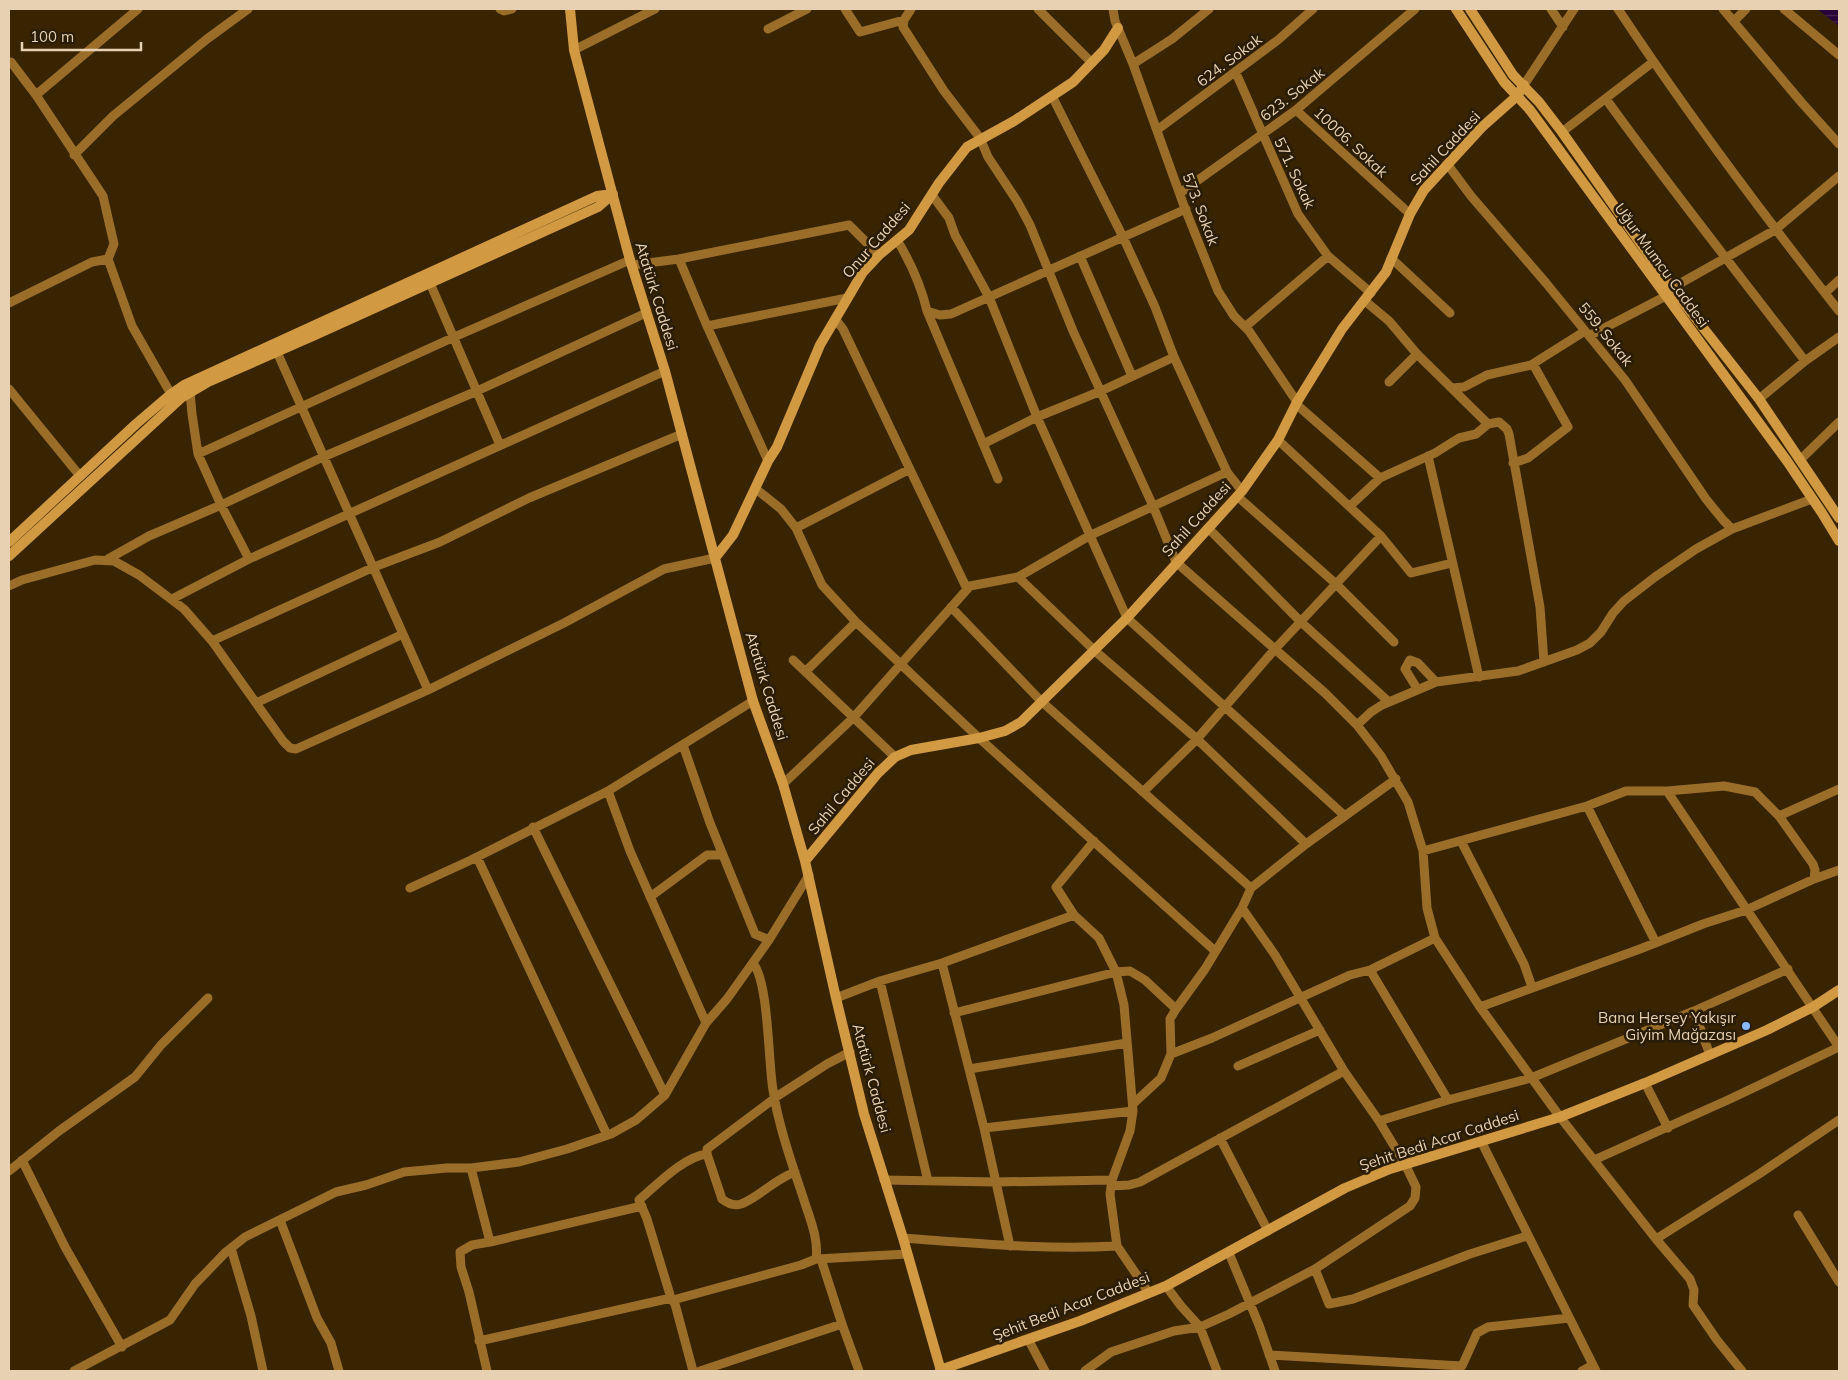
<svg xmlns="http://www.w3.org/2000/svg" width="1848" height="1380" viewBox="0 0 1848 1380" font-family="Mulish,sans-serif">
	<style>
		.water { fill: url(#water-rules) }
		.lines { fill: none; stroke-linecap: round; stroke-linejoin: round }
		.street { stroke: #9a6e29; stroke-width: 9 }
		.secondary { stroke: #d09942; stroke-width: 10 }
		.poi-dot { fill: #88bafc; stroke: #291c08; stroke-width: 2 }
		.labels { text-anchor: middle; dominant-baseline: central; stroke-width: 5; stroke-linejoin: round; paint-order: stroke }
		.street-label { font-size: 15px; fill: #e8d1b3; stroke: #291c08 }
		.poi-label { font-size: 15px; fill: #e8d1b3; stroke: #291c08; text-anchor: end }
	</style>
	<defs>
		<pattern id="water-rules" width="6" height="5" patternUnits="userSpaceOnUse" patternTransform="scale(1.25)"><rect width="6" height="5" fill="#280236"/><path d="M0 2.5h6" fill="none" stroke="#472651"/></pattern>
	</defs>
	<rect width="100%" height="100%" fill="#382401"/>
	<path class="water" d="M1817 9H1839V26Z"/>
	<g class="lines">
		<path class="street" d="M500 9 504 11 512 9
			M845 9 860 32 904 20
			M911 9 904 20 903 27 944 91 980 138 988 157 1017 201 1030 225 1073 331 1153 506 1176 562 1325 693 1357 725 1381 756 1408 802 1423 851 1427 908 1435 938 1480 1007 1560 1117 1656 1239 1690 1279 1694 1290 1693 1305 1717 1340 1742 1371
			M1038 9 1092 63
			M1113 9 1115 21 1133 64 1184 206 1218 291 1234 316 1249 331 1297 402
			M1551 9 1563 27
			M1618 9C1687 113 1762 213 1839 311
			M1723 9 1802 103 1839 144
			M1784 9 1839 55
			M1734 21 1746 9
			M768 29 807 9
			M574 50 655 9
			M9 62H11L36 95 103 196 114 244 108 259 132 326 171 394
			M1133 64 1172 39 1209 9
			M1236 73 1298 214 1328 256 1371 293
			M1524 85 1574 9
			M36 95 138 9
			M1052 96 1123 237 1155 307 1174 357 1227 472 1242 491
			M1606 99C1670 188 1739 274 1805 361
			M1296 110 1410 214
			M1157 130 1278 40 1313 9
			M1562 132 1653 62
			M74 155 113 116 207 39 248 9
			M1448 165 1471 196 1546 283 1625 380 1706 499 1723 520 1732 529
			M1180 193 1296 110 1415 9
			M932 195 949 218 955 235 989 297 1037 417 1127 618 1345 816
			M897 240C911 263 921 285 927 311L940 315 951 314 1186 209
			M1080 256 1132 376
			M1391 258 1450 313
			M679 259 707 326 768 461
			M632 265 679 259 849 225 879 255
			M430 283 500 445
			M1672 288 1775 230 1839 176
			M1825 293 1839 280
			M1365 301 1389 321 1417 354 1488 424
			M9 303 92 262 108 259
			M927 311 998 479
			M836 320 843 329 967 589
			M707 326 847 298
			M1245 327 1328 256
			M1589 336 1666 296
			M277 352C327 465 378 577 428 690
			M1389 382 1417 354
			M1452 388 1464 387 1487 375 1531 365 1585 331
			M9 389 80 476
			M190 392 192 414 198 454 221 505 249 559
			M1759 399 1805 361 1839 337
			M1296 404 1380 478
			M1278 440 1381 536 1411 573 1452 563
			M983 444 1037 417 1101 391 1174 357
			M198 454 452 338 630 260
			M1428 456 1479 677
			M1800 460 1839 422
			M1513 463 1528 458 1568 427 1533 364
			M756 489 781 509 796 528 822 585 856 622 979 738 1215 951
			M1237 496 1335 583 1394 642
			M1350 506 1380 478 1435 453 1459 438 1476 434 1488 424 1499 422 1507 429 1509 434 1540 607 1544 662
			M796 528 910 469
			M1208 528 1301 622 1389 702
			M108 559 149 536 221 505 323 457 477 391 646 313
			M1018 577 1095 651 1197 739 1306 844
			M9 586 22 580 95 560 114 561 139 575 184 609 212 641 283 741 290 748 296 749 428 690 564 623 664 569 715 558
			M172 599 249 559 665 371
			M951 607 1041 701 1251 888
			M212 641 374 567 440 542 529 498 682 434
			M793 660 895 757
			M806 671 856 622
			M1418 690 1405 669 1410 660 1418 663 1436 682
			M256 703 403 634
			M1357 725 1371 712 1382 705 1436 682 1518 671 1577 650 1590 643 1601 632 1613 613 1624 601 1655 577 1696 549 1732 529 1812 499
			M683 745 710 823 755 934 769 940
			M783 784 854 717 970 586 1018 577 1089 536 1227 472
			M608 791 630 851 706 1023
			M1667 791 1724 786 1755 792 1779 816
			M1143 792 1197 739 1275 649 1381 536
			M1587 806 1656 943
			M533 827 665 1095
			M1094 841 1056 887 1074 915 1099 938 1116 972 1124 1005 1133 1111 1130 1131 1112 1180 1110 1194 1117 1246 1149 1293
			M1461 841 1524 964 1532 987
			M1423 851 1587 806 1626 791H1667L1839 1047
			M477 857 607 1135
			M1814 879 1839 870
			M410 888 471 860 608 791 753 701
			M650 897 707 855H722
			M942 963 984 1128 1010 1246
			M1370 970 1435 938
			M880 981 928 1181
			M836 998 880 981 942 963 1074 915
			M1480 1007 1640 949 1703 924 1746 910 1814 879 1815 870 1813 864 1779 816 1839 789
			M1694 1011 1710 1055
			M954 1013 1116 972 1130 971 1145 980 1176 1009
			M1171 1054 1212 1038 1350 975 1370 970 1448 1100
			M1238 1066 1320 1030
			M969 1069 1127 1043
			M1645 1083 1668 1128
			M1134 1103 1161 1078 1171 1054 1170 1019 1176 1009 1205 969 1242 908 1251 888 1306 844 1396 779
			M1379 1121 1448 1100 1531 1078 1694 1011 1788 969
			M984 1128 1133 1111
			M1220 1138 1268 1231
			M1481 1141 1596 1371
			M22 1160 65 1247 122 1347
			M1594 1160 1730 1099 1839 1047
			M471 1168 490 1242 642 1206
			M9 1171 59 1131 135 1077 161 1045 208 998
			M795 1172C775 1179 758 1198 741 1204 734 1206 727 1203 722 1199L707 1154V1149L779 1095 827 1064 850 1052
			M884 1180 996 1182 1112 1180
			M1111 1186 1129 1185 1140 1182 1344 1071
			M1798 1215 1839 1282
			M280 1220 317 1318 331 1343 339 1371
			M903 1238C974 1243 1045 1250 1117 1246
			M1656 1239 1759 1174 1839 1120
			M231 1248 251 1316 263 1371
			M1229 1253 1259 1325 1275 1371
			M817 1259 907 1254
			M821 1259 842 1324 859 1371
			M1315 1269 1329 1304 1353 1299 1470 1254 1527 1236
			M1166 1286 1181 1306 1200 1327 1217 1371
			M671 1298 647 1219 639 1200C657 1185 683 1157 707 1154
			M673 1300 801 1265 816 1259C819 1238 809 1217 803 1197 792 1164 778 1124 773 1090 768 1061 769 983 753 963
			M1028 1339 1045 1371
			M479 1341 671 1298 675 1304 693 1371
			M1269 1355 1462 1366 1477 1333 1488 1327 1569 1318
			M74 1371 170 1320 195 1284 226 1252 245 1237 336 1192 366 1185 404 1172 447 1168H471L519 1162 567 1149 611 1134 636 1120 665 1095 706 1023 727 999 769 940 809 875
			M487 1371 469 1292 461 1267 460 1252 472 1245 490 1242
			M700 1371 842 1324
			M1085 1371 1111 1352 1174 1331 1200 1327 1229 1314 1315 1269 1410 1206 1415 1198 1416 1187 1405 1164 1379 1121 1344 1071 1275 955 1242 908
			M1582 1371 1593 1365"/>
		<path class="secondary" d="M570 9 574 50 630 260 665 371 753 701 783 784 805 861 836 998 864 1114 903 1238 941 1371
			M1456 9 1504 82 1530 110 1787 461 1822 513 1839 541
			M1470 9 1513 75 1539 102 1562 132 1672 288 1759 399 1839 518
			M9 542 136 424 171 394 184 385 597 196 613 194
			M9 556 181 398 208 382 313 336 598 207 613 194
			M715 558 733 535 768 461 777 447 820 345 863 272 879 255 909 230 939 183 967 147 1014 121 1073 82 1104 50 1118 28
			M805 861 878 773 895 757 911 750 979 738 1005 731 1021 722 1127 618 1242 491 1278 440 1297 402 1342 329 1386 272 1410 214 1424 190 1482 127 1517 96 1524 85
			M940 1370 1080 1321 1166 1286 1345 1188 1390 1169 1560 1117 1645 1083 1767 1030 1813 1007 1839 990"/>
	</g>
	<circle class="poi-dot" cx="1746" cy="1026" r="5"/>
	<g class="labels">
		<g class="street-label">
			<text transform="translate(1229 60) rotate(-37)">624. Sokak</text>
			<text transform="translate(1292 94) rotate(-38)">623. Sokak</text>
			<text transform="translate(1351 142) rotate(43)">10006. Sokak</text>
			<text transform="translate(1445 148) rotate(-47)">Sahil Caddesi</text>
			<text transform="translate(1295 173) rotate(65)">571. Sokak</text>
			<text transform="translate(1201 209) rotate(69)">573. Sokak</text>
			<text transform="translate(876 240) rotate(-49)">Onur Caddesi</text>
			<text transform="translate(1662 265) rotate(54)">Uğur Mumcu Caddesi</text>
			<text transform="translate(657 296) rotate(73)">Atatürk Caddesi</text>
			<text transform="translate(1606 334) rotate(51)">559. Sokak</text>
			<text transform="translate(1196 519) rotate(-48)">Sahil Caddesi</text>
			<text transform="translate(767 686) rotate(73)">Atatürk Caddesi</text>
			<text transform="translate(841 796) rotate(-50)">Sahil Caddesi</text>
			<text transform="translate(872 1078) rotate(75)">Atatürk Caddesi</text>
			<text transform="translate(1439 1140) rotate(-18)">Şehit Bedi Acar Caddesi</text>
			<text transform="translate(1071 1306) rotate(-21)">Şehit Bedi Acar Caddesi</text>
		</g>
		<g class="poi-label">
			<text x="1736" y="1017">Bana Herşey Yakışır<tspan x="1736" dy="17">Giyim Mağazası</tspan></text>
		</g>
	</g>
	<rect width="1848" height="1380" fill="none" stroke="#e8d1b3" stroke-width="20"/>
	<path d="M22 42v8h119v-8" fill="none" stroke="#e8d1b3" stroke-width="2.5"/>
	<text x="30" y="42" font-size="15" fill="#e8d1b3" stroke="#291c08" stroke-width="4" paint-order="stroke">100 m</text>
</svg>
